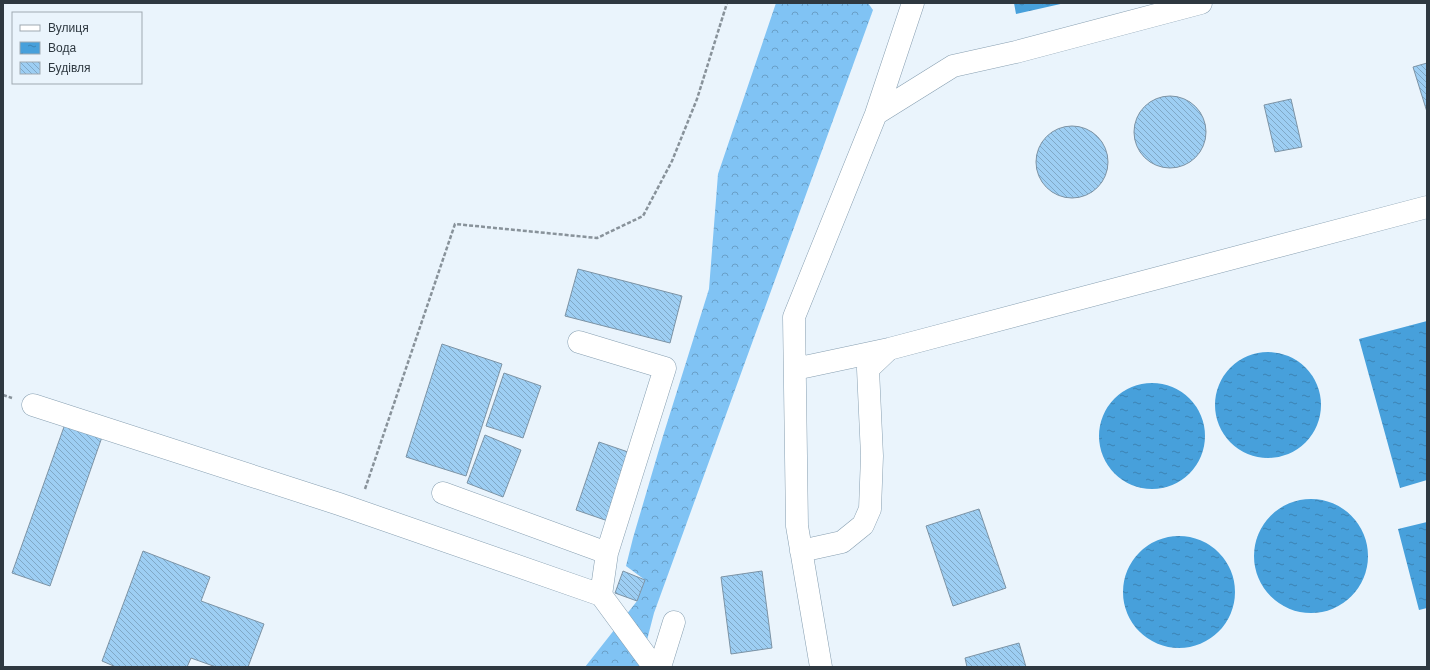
<svg xmlns="http://www.w3.org/2000/svg" width="1430" height="670" viewBox="0 0 1430 670" font-family="'Work Sans',sans-serif">
	<style>
		.forest { fill: url(#forest-crowns) }
		.water { fill: url(#water-ripples) }
		.building { fill: url(#building-back-hatch); stroke: #7c93a5 }
		.lines { fill: none; stroke-linecap: round; stroke-linejoin: round }
		.minor-casing { stroke: #879fb1; stroke-width: 23 }
		.path { stroke: #88929a; stroke-width: 2.5; stroke-dasharray: 4 2; stroke-linecap: butt }
		.minor { stroke: #fff; stroke-width: 22 }
	</style>
	<defs>
		<pattern id="forest-crowns" width="20" height="18" patternUnits="userSpaceOnUse"><rect width="20" height="18" fill="#80c3f4"/><path d="M2 6a3 3 0 1 1 6 0M12 15a3 3 0 1 1 6 0" fill="none" stroke="#699fc7"/></pattern>
		<pattern id="water-ripples" width="26" height="14" patternUnits="userSpaceOnUse"><rect width="26" height="14" fill="#47a0db"/><path d="M2 4q2-2 4 0t4 0M15 11q2-2 4 0t4 0" fill="none" stroke="#3c83b3"/></pattern>
		<pattern id="building-back-hatch" width="6" height="6" patternUnits="userSpaceOnUse"><rect width="6" height="6" fill="#9dcef3"/><path d="M-1 5l2 2M0 0l6 6M5-1l2 2" fill="none" stroke="#80a8c6"/></pattern>
	</defs>
	<rect width="100%" height="100%" fill="#eaf4fc"/>
	<path class="forest" d="M776 3H868L873 10 654 613 640 667H585L637 601 645 580 626 566 633 538 663 436 709 289 718 174Z"/>
	<path class="water" d="M1014 3H1065L1016 14Z
		M1427 321V480L1400 488 1359 339Z
		M1215 405a53 53 0 1 1 106 0a53 53 0 1 1-106 0Z
		M1099 436a53 53 0 1 1 106 0a53 53 0 1 1-106 0Z
		M1254 556a57 57 0 1 1 114 0a57 57 0 1 1-114 0Z
		M1427 522V608L1419 610 1398 529Z
		M1123 592a56 56 0 1 1 112 0a56 56 0 1 1-112 0Z"/>
	<path class="building" d="M1427 63V112L1413 67Z
		M1134 132a36 36 0 1 1 72 0a36 36 0 1 1-72 0Z
		M1291 99 1302 147 1275 152 1264 105Z
		M1036 162a36 36 0 1 1 72 0a36 36 0 1 1-72 0Z
		M578 269 682 296 670 343 565 316Z
		M442 344 502 364 466 476 406 457Z
		M504 373 541 386 523 438 486 426Z
		M65 424 102 437 50 586 12 573Z
		M485 435 521 450 503 497 467 483Z
		M599 442 631 453 608 521 576 510Z
		M979 509 1006 588 953 606 926 526Z
		M143 551 210 577 201 601 264 624 248 667H216L191 658 187 667H116L102 661Z
		M623 571 645 580 637 601 615 593Z
		M762 571 772 648 731 654 721 577Z
		M1019 643 1026 667H967L965 658Z"/>
	<g class="lines">
		<g class="minor-casing">
			<path id="minor" d="M876 114 953 66 1016 52 1201 3
				M579 342 665 368 607 553
				M795 369 889 349 1427 207
				M33 405 339 504 601 595
				M443 493 607 553 601 595 654 667
				M801 551 842 542 863 525 870 509 872 456 868 369 889 349
				M660 667 674 622
				M821 667 797 526 794 317 876 114 913 3"/>
		</g>
		<path class="path" d="M3 395 12 398
			M365 489 455 224 597 238 643 216 672 161 697 99 727 3"/>
		<use href="#minor" class="minor"/>
	</g>
	<rect width="1430" height="670" fill="none" stroke="#2e3840" stroke-width="8"/>
	<rect x="12" y="12" width="130" height="72" fill="#eaf4fc" stroke="#9fa9b1"/>
	<rect x="20" y="25" width="20" height="6" fill="#ffffff" stroke="#9fa9b1"/>
	<text x="48" y="32" font-size="12" fill="#2e3840">Вулиця</text>
	<rect x="20" y="42" width="20" height="12" fill="url(#water-ripples)" stroke="#9fa9b1"/>
	<text x="48" y="52" font-size="12" fill="#2e3840">Вода</text>
	<rect x="20" y="62" width="20" height="12" fill="url(#building-back-hatch)" stroke="#9fa9b1"/>
	<text x="48" y="72" font-size="12" fill="#2e3840">Будівля</text>
</svg>
